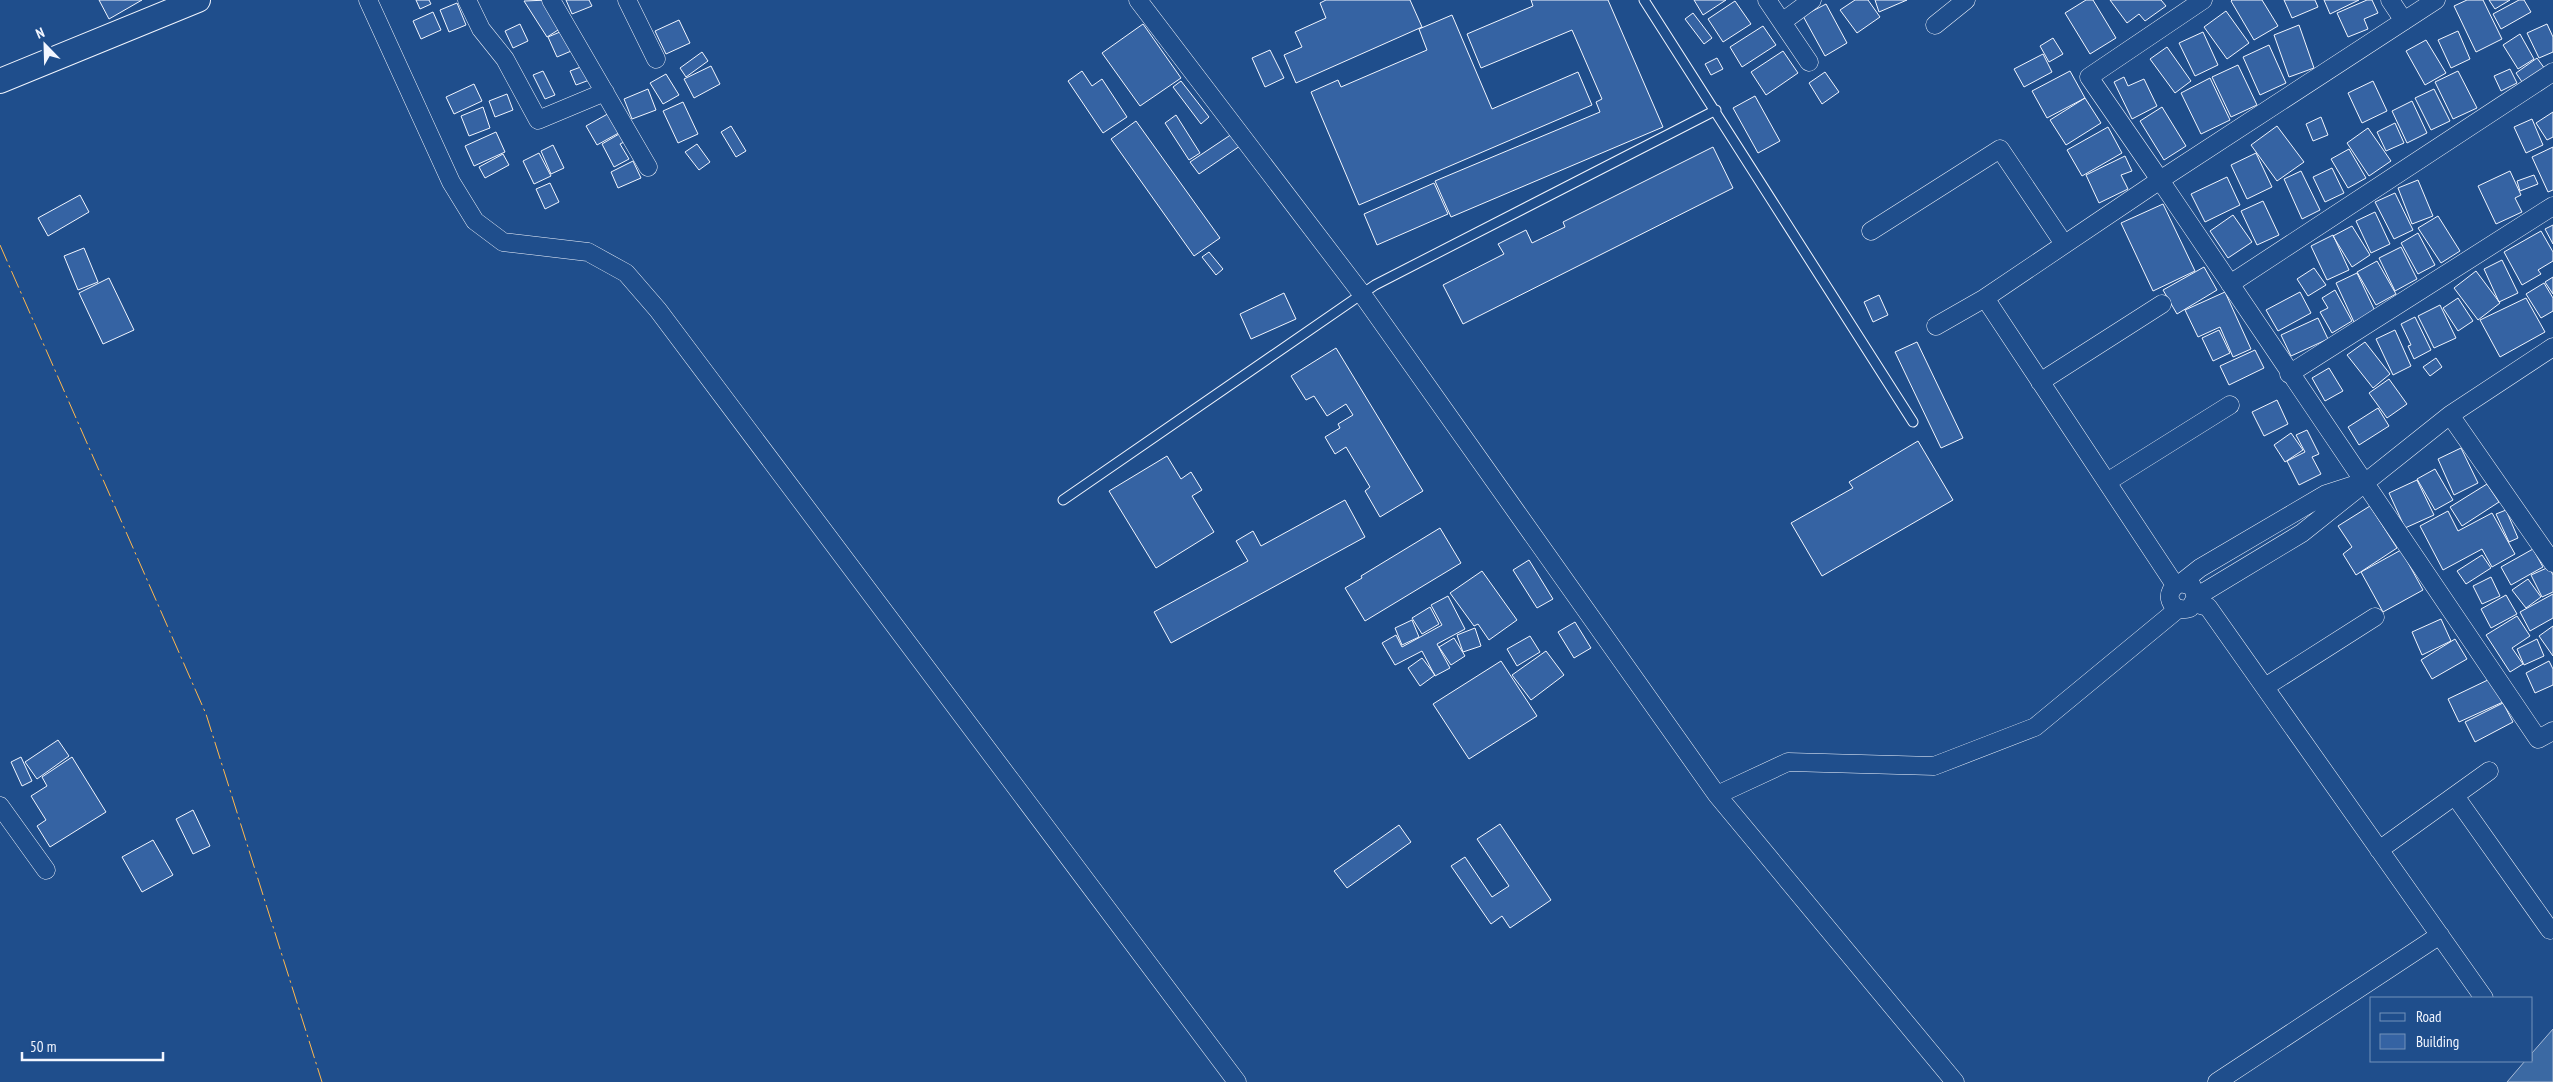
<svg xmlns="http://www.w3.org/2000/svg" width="2553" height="1082" viewBox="0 0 2553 1082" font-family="'PT Sans Narrow',sans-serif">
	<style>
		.water { fill: #3b69a3; stroke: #a8bbd7 }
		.building { fill: #3563a3; stroke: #f2f6ff }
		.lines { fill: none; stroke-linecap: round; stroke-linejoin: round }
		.lane-casing { stroke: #f2f6ff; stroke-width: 11 }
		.street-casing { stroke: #f2f6ff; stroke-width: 19 }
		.secondary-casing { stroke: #f2f6ff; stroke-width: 26 }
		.lane { stroke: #1f4e8c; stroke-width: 9 }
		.street { stroke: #1f4e8c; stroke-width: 18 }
		.secondary { stroke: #1f4e8c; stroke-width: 24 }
		.power { stroke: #ffb74d; stroke-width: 1; stroke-dasharray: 18 4 2.5 4; stroke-linecap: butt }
	</style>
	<rect width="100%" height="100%" fill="#1f4e8c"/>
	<path class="water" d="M2553 1029V1082H2507L2525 1061H2532V1053Z"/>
	<path class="building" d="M99 0H142L109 19Z
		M416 0H429L431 4 420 9Z
		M549 0 566 25 547 37 524 1Z
		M566 0H589L592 6 572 14Z
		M1326 0H1410L1422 27 1296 83 1284 55 1302 47 1295 32 1326 18 1320 3Z
		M1531 0H1608L1663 127 1451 217 1435 181 1600 112 1596 102 1602 99 1572 30 1481 68 1467 34 1533 6Z
		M1694 0H1726L1703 15Z
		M1855 0H1868L1880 17 1857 33 1840 10Z
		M1875 0H1907L1879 12Z
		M2086 0H2093L2116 38 2090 54 2065 13Z
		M2110 0H2161L2166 6 2145 21 2139 14 2127 23Z
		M2232 0H2262L2278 26 2254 40 2231 1Z
		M2284 0H2315L2318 7 2292 18Z
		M2324 0H2359L2330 14Z
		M2367 0H2372L2378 13 2364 19 2368 29 2348 37 2337 13Z
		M2467 0H2483L2502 39 2476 52 2454 6Z
		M2489 0H2510L2495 9Z
		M2519 0H2524L2531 12 2501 29 2493 14Z
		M1735 1 1751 24 1723 42 1708 19Z
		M457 3 466 25 449 32 440 10Z
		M1826 4 1847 43 1825 56 1803 16Z
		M2226 11 2249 43 2227 59 2204 27Z
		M433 12 441 30 421 39 413 21Z
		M1693 13 1712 38 1704 44 1685 19Z
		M1452 15 1492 109 1578 72 1592 105 1359 205 1311 92 1338 80 1341 87 1427 50 1419 29Z
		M679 20 690 43 666 54 655 31Z
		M520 24 528 41 513 48 505 31Z
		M1143 24 1181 78 1140 106 1102 53Z
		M2547 24 2553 37V52L2539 58 2527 33Z
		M2299 25 2314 68 2289 77 2274 35Z
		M1763 26 1776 45 1742 67 1730 47Z
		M567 29 576 49 557 57 548 37Z
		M2458 31 2470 59 2451 68 2438 40Z
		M2203 32 2218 65 2195 76 2179 43Z
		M2520 34 2534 59 2518 69 2503 45Z
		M2053 38 2063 54 2049 62 2040 46Z
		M2426 40 2446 73 2425 85 2406 51Z
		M2269 45 2286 83 2260 95 2243 57Z
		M2167 47 2191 81 2175 93 2150 59Z
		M1270 50 1284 78 1265 87 1252 58Z
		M1783 51 1798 73 1766 95 1751 72Z
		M702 52 708 61 686 77 680 68Z
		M2043 54 2052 72 2024 87 2014 69Z
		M1717 58 1723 69 1711 75 1705 64Z
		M2537 58 2545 69 2524 85 2516 73Z
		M586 65 592 79 576 85 570 71Z
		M2238 65 2257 105 2231 117 2212 77Z
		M711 66 720 84 694 98 684 79Z
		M2510 69 2517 83 2501 91 2494 76Z
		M543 71 555 95 545 99 533 75Z
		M1082 71 1092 86 1102 79 1127 117 1103 133 1068 81Z
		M2070 71 2085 98 2047 118 2032 91Z
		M2458 71 2477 108 2453 119 2435 82Z
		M1825 72 1839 92 1822 104 1809 83Z
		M666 74 679 95 663 104 650 83Z
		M2124 77 2128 86 2144 79 2157 106 2132 119 2114 82Z
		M2210 78 2230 120 2201 134 2181 93Z
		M1181 81 1209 117 1201 124 1173 87Z
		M2373 81 2387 111 2362 123 2348 93Z
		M474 84 482 101 454 114 446 97Z
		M648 89 656 110 632 119 624 99Z
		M2434 89 2450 121 2431 130 2415 98Z
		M507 94 513 110 495 117 489 101Z
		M1755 96 1780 141 1758 153 1733 108Z
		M2085 98 2101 123 2066 145 2050 120Z
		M2412 101 2427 133 2407 143 2392 111Z
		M683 102 698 134 678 143 663 111Z
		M483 107 490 128 469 136 461 116Z
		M2162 107 2186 146 2164 160 2140 121Z
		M613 111 624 130 597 145 586 126Z
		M2553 112V137L2547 140 2536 123Z
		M1176 115 1200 153 1189 160 1165 123Z
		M2321 117 2328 135 2313 141 2306 124Z
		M2532 119 2543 145 2526 153 2514 127Z
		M1136 121 1220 238 1194 256 1111 139Z
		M2395 123 2404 143 2386 151 2377 132Z
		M731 126 746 151 736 157 721 132Z
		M2277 126 2304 162 2277 181 2251 145Z
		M2108 127 2122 153 2082 176 2067 150Z
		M2368 128 2391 161 2369 176 2347 143Z
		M496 132 505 152 474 166 465 146Z
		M619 134 624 142 620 144 629 159 614 167 602 144Z
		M1232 134 1240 146 1199 174 1190 162Z
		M697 144 710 162 699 170 685 152Z
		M553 145 564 168 551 174 541 151Z
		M1713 147 1733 188 1463 324 1443 285 1504 254 1498 244 1526 230 1532 243 1565 227 1563 222Z
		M2553 147V190L2548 192 2532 157Z
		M2349 149 2366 178 2348 188 2331 159Z
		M539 153 551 176 534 184 523 161Z
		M2256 153 2272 187 2247 199 2231 165Z
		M503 154 509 165 485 178 479 167Z
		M2125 156 2132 171 2121 175 2128 189 2099 203 2086 175Z
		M633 161 641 178 618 188 611 172Z
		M2332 168 2344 193 2325 202 2313 177Z
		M2301 171 2320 210 2302 219 2284 179Z
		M2510 171 2521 195 2515 198 2522 212 2496 224 2478 186Z
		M2534 175 2538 184 2520 191 2517 181Z
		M2227 177 2240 205 2205 222 2191 194Z
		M2418 180 2433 216 2412 224 2398 188Z
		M550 183 559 202 545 209 536 189Z
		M1434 183 1448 214 1377 245 1364 214Z
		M2395 193 2413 230 2394 239 2375 202Z
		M80 195 89 212 48 236 38 218Z
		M2263 201 2279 235 2257 245 2241 211Z
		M2163 204 2195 271 2153 291 2121 223Z
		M2375 212 2390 244 2371 253 2356 221Z
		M2233 215 2252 242 2228 258 2210 231Z
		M2438 216 2460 251 2441 263 2418 228Z
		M2553 225V244L2545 229Z
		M2352 226 2370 255 2352 267 2333 236Z
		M2541 231 2553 252V261L2538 270 2541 274 2522 285 2504 252Z
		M2418 233 2435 265 2418 274 2401 243Z
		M2333 235 2349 270 2327 280 2311 246Z
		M2401 247 2417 279 2395 291 2379 258Z
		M84 248 98 282 78 290 64 256Z
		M1209 252 1223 269 1216 275 1202 257Z
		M2502 260 2518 293 2499 302 2484 269Z
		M2377 261 2396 294 2376 305 2357 272Z
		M2204 267 2217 290 2177 314 2163 290Z
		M2314 268 2326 285 2308 296 2297 279Z
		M2476 271 2500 303 2478 320 2454 288Z
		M2357 273 2375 311 2354 322 2336 283Z
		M2553 277V294L2545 282Z
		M109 278 134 330 103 344 79 293Z
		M2544 283 2553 298V311L2541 318 2526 294Z
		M2335 290 2352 321 2332 333 2320 312 2328 308 2322 298Z
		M2225 292 2251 349 2233 357 2220 327 2198 337 2185 310Z
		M2300 292 2311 313 2278 331 2266 310Z
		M1284 293 1296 319 1251 339 1240 314Z
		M1879 295 1888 315 1873 322 1864 302Z
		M2458 298 2473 321 2458 331 2443 308Z
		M2526 298 2545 332 2500 357 2480 320Z
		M2440 305 2456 338 2434 348 2418 316Z
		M2415 317 2431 350 2414 359 2408 346 2411 345 2401 324Z
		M2318 318 2328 339 2291 356 2281 335Z
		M2219 330 2230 353 2213 361 2202 338Z
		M2395 330 2411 366 2393 375 2376 339Z
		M1917 342 1963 438 1941 448 1895 352Z
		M2365 342 2390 374 2373 388 2347 355Z
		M1336 348 1423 491 1380 517 1365 491 1370 487 1346 447 1335 454 1325 437 1340 428 1338 424 1353 415 1346 404 1327 416 1314 396 1306 400 1291 376Z
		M2255 350 2264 368 2229 385 2220 366Z
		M2436 358 2442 367 2430 376 2423 367Z
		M2329 368 2343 391 2325 401 2312 378Z
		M2389 379 2407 404 2387 418 2369 393Z
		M2277 400 2288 424 2264 436 2252 412Z
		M2378 408 2389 426 2359 445 2348 427Z
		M2307 430 2319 454 2312 457 2321 474 2299 485 2287 461 2305 452 2296 435Z
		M2291 433 2303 450 2285 462 2274 445Z
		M1918 441 1953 500 1822 576 1791 523 1853 488 1849 482Z
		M2461 448 2478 483 2454 495 2438 459Z
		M1167 456 1181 479 1191 472 1202 490 1192 496 1214 532 1156 568 1109 491Z
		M2435 469 2453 500 2435 510 2417 479Z
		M2417 480 2434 515 2405 528 2389 493Z
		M2487 484 2499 502 2462 526 2450 507Z
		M1345 500 1365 537 1171 643 1154 612 1248 561 1236 541 1253 531 1261 546Z
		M2370 506 2397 548 2356 575 2343 554 2352 547 2338 526Z
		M2506 510 2518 538 2509 542 2496 514Z
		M2448 511 2458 531 2492 513 2515 554 2492 567 2482 549 2443 570 2420 526Z
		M1440 528 1461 563 1365 621 1345 588 1362 578 1361 576Z
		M2533 549 2543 567 2511 585 2501 567Z
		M2401 550 2423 590 2383 612 2361 572Z
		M2482 555 2491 568 2466 584 2457 571Z
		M1529 560 1553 599 1537 608 1513 570Z
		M2549 567 2553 575V592L2542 597 2531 575Z
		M1482 571 1517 620 1489 640 1478 624 1474 626 1450 593Z
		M2491 577 2500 596 2482 604 2473 586Z
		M2528 579 2541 597 2526 608 2512 590Z
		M2553 594V618L2530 631 2520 612Z
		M2506 595 2517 614 2491 628 2481 609Z
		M1448 596 1465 629 1437 644 1450 668 1435 676 1422 651 1395 665 1382 643 1396 635 1402 647 1442 625 1431 605Z
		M1430 607 1439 624 1422 634 1412 618Z
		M2517 616 2530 636 2512 648 2523 664 2510 672 2486 635Z
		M2441 619 2451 641 2422 655 2412 632Z
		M1412 620 1419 637 1402 645 1395 628Z
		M1575 622 1591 648 1574 658 1558 632Z
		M2553 626V656L2539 636Z
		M1475 628 1481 646 1463 652 1457 635Z
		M1530 636 1540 652 1517 666 1507 649Z
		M1454 638 1465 656 1451 665 1439 647Z
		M2455 639 2467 659 2432 679 2421 660Z
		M2537 639 2544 656 2524 665 2517 649Z
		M1546 651 1564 675 1531 700 1512 675Z
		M1422 658 1435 675 1420 686 1408 668Z
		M1501 661 1537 716 1469 759 1433 704Z
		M2549 661 2553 669V685L2535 693 2526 673Z
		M2492 678 2503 702 2459 722 2448 699Z
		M2503 703 2513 722 2475 742 2465 722Z
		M58 740 69 756 37 779 25 762Z
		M21 757 32 781 22 786 11 762Z
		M72 757 106 812 50 847 37 826 46 820 31 796 47 786 42 777Z
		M193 810 210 846 193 854 176 819Z
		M1500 824 1551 900 1510 928 1502 916 1491 924 1451 866 1465 857 1492 897 1509 886 1477 839Z
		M1399 825 1411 842 1347 888 1334 871Z
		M153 840 173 875 142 892 122 857Z"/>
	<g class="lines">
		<g class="lane-casing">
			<path id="lane" d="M1644 0 1913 422
				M1063 500 1375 285 1716 110"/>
		</g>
		<g class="street-casing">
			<path id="street" d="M368 0 451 182 475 221 503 242 588 252 626 273 658 310 1237 1082
				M467 0 481 29 505 59 538 120 605 92
				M551 0 648 167
				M627 0 656 59
				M1138 0 1362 294 1717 795 1955 1082
				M1767 0 1809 62
				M2203 0 2089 77 2160 180 2436 0
				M2390 0 2404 21
				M1782 22 1812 0
				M1935 25 1966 0
				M1871 231 2000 149 2064 244
				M2230 284 2553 72
				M1985 298 2175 585
				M1936 326 1985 298 2160 180 2538 739 2553 731
				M2553 347 2450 415 2553 563
				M2289 374 2553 206
				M2040 382 2162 304
				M2107 482 2230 405
				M2181 583 2200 568 2326 494 2360 483
				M2196 597 2192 586 2181 583C2161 590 2170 615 2190 608L2196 597 2302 533 2450 415
				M2194 603 2208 607 2484 998
				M2265 687 2375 617
				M1717 795 1788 762 1934 766 2035 727 2178 609
				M2455 796 2550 930
				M0 806 46 870
				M2379 850 2489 771
				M2217 1082 2440 935"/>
		</g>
		<g class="secondary-casing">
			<path id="secondary" d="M0 81 198 0"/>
		</g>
		<use href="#lane" class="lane"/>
		<use href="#street" class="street"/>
		<use href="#secondary" class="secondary"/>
		<path class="power" d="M0 245 206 714 322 1082"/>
	</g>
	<rect x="2370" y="997" width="162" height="65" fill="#1f4e8c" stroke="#7391ba"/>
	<rect x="2380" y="1013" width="25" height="8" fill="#1f4e8c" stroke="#7391ba"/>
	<text x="2416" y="1022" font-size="15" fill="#f2f6ff">Road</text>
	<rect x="2380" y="1034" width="25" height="15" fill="#3563a3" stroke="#7391ba"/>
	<text x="2416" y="1047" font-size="15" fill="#f2f6ff">Building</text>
	<g transform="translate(45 45) rotate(337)" stroke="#1f4e8c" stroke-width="4" paint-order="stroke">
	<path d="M0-4L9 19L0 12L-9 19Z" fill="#f2f6ff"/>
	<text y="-8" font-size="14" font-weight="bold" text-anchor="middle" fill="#f2f6ff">N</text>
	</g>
	<path d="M22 1052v8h141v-8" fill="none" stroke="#f2f6ff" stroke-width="2.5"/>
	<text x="30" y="1052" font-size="15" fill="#f2f6ff" stroke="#1f4e8c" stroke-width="4" paint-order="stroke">50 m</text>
</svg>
